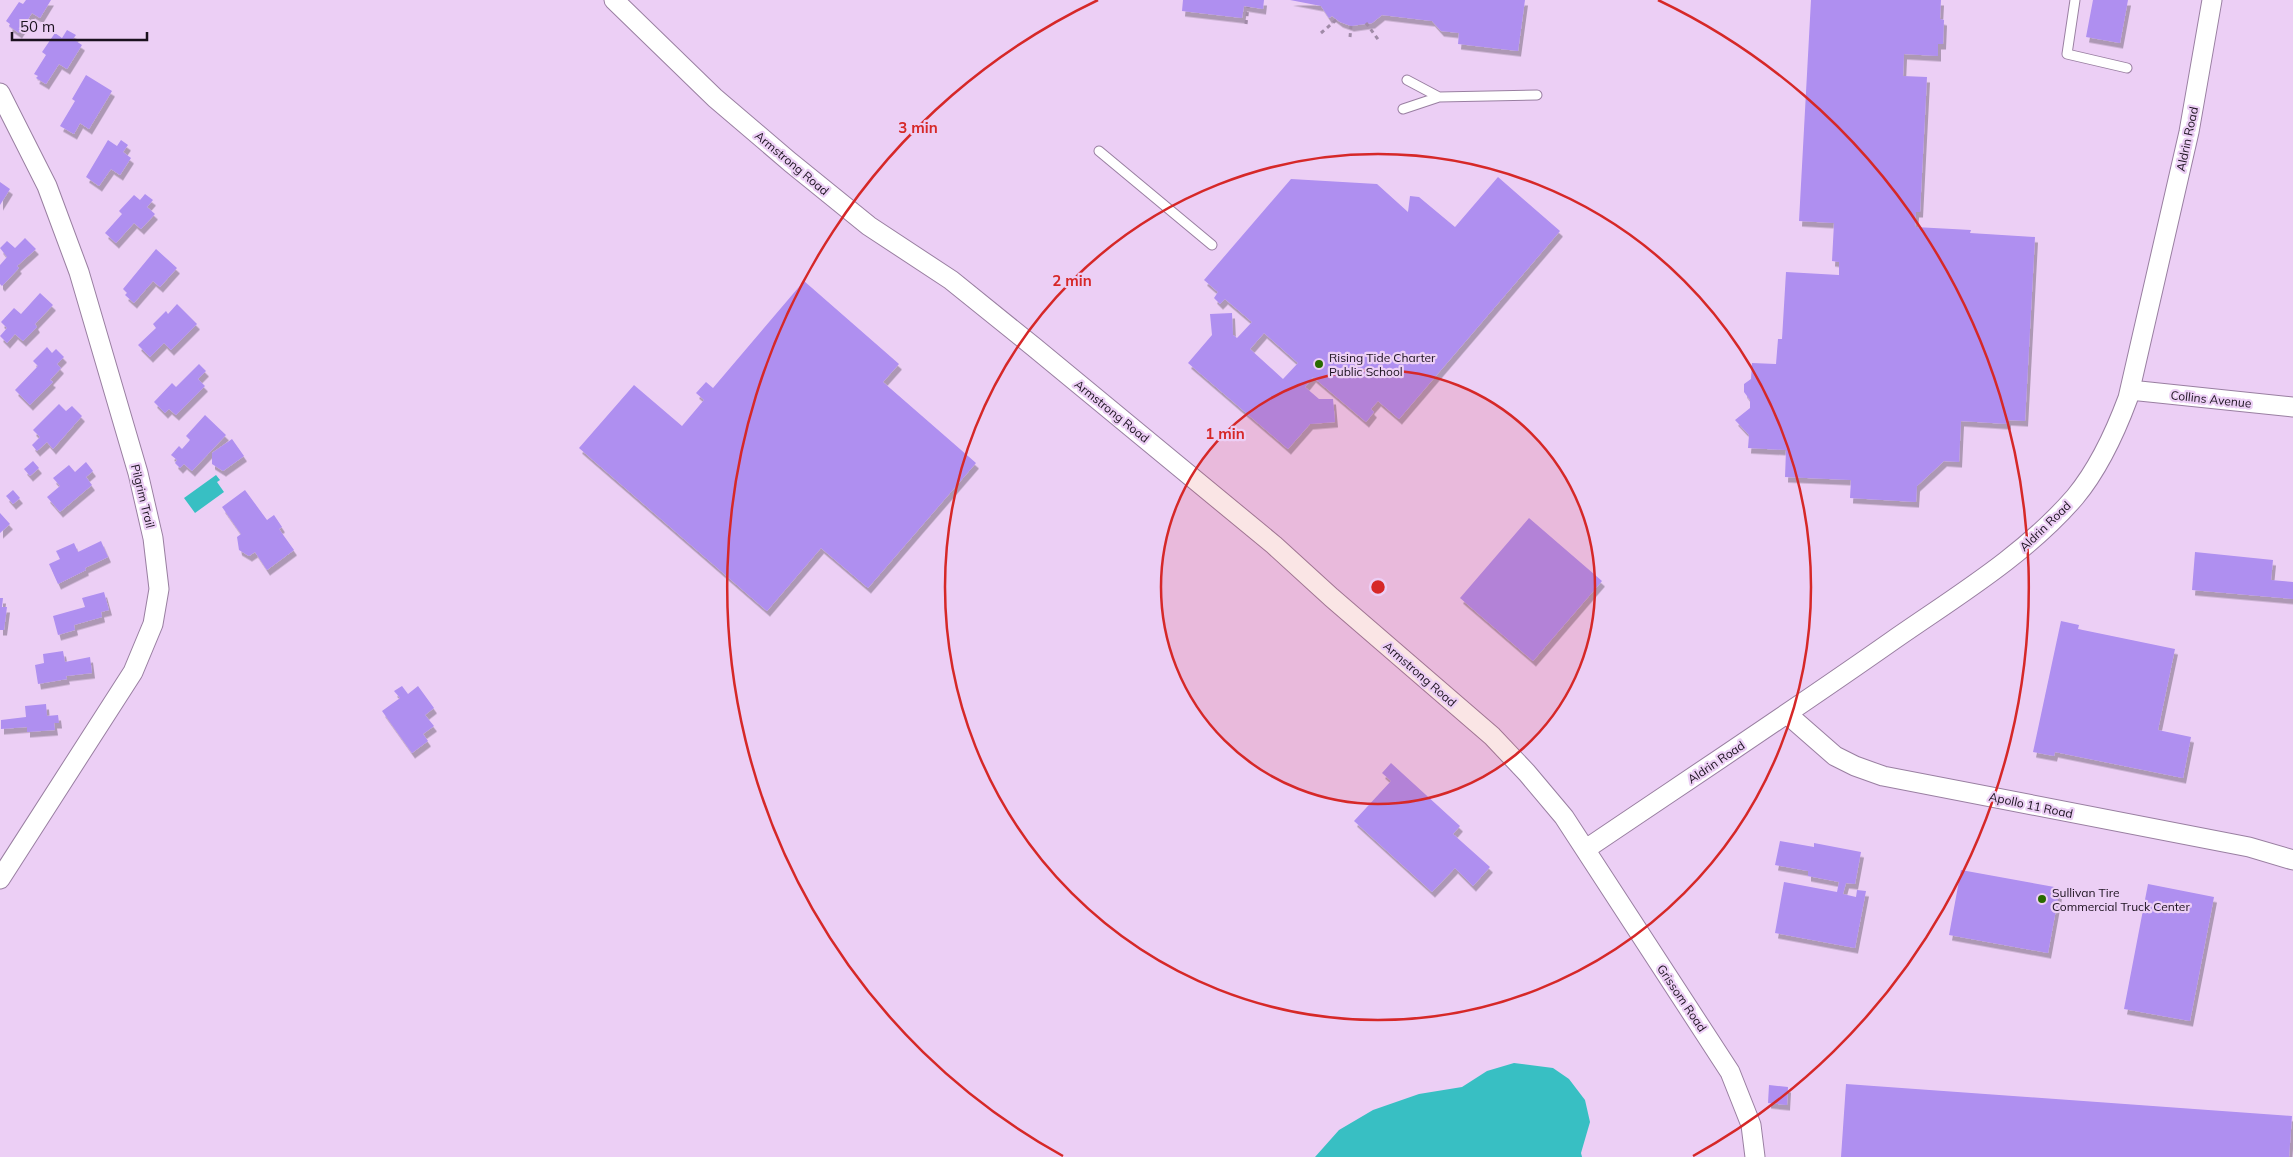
<svg xmlns="http://www.w3.org/2000/svg" width="2293" height="1157" viewBox="0 0 2293 1157" font-family="Mulish,sans-serif">
	<style>
		.water { fill: #38bfc3 }
		.building { fill: #af8ff0; fill-rule: evenodd; filter: url(#shadow) }
		.lines { fill: none; stroke-linecap: round; stroke-linejoin: round }
		.lane-casing { stroke: #997fa1; stroke-width: 11 }
		.street-casing { stroke: #997fa1; stroke-width: 21 }
		.path { stroke: #a08aa7; stroke-width: 3; stroke-dasharray: 4 4; stroke-linecap: butt }
		.lane { stroke: #fff; stroke-width: 9 }
		.street { stroke: #fff; stroke-width: 19 }
		.ring { fill: none; stroke: #d62828; stroke-width: 2.5 }
		.poi-dot { fill: #286b00; stroke: #eccff5; stroke-width: 2 }
		.labels { text-anchor: middle; dominant-baseline: central; stroke-width: 4.5; stroke-linejoin: round; paint-order: stroke }
		.street-label { font-size: 12px; fill: #1b111e; stroke: #eccff5 }
		.poi-label { font-size: 12px; fill: #1b111e; stroke: #eccff5; text-anchor: start }
		.centre { fill: #d62828; stroke: #eccff5; stroke-width: 2.5 }
		.ring-label { font-size: 15px; text-anchor: middle; font-weight: bold; fill: #d62828; stroke: #eccff5; stroke-width: 4.5; stroke-linejoin: round; paint-order: stroke }
	</style>
	<defs>
		<filter id="shadow"><feDropShadow dx="3" dy="5.5" stdDeviation="0" flood-color="#0004"/></filter>
	</defs>
	<rect width="100%" height="100%" fill="#eccff5"/>
	<path class="water" d="M216 475 220 480 217 482 224 492 195 513 184 498Z
		M1514 1063 1553 1068 1569 1079 1585 1100 1590 1122 1581 1153 1582 1157H1315L1339 1130 1373 1110 1419 1094 1462 1087 1487 1071Z"/>
	<path class="building" d="M26 0H51L40 18 32 13 19 33 9 26 10 24 6 21 19 2 23 4Z
		M1183 0H1264L1263 9 1244 6 1242 18 1182 11Z
		M1290 0H1525L1518 51 1458 44 1459 33 1441 31 1432 21 1382 15 1372 23 1351 26 1340 22 1332 16 1329 18 1321 6Z
		M1811 0H1941L1940 19 1944 20 1943 44H1938V56L1904 54 1903 76 1927 77 1920 212H1916L1915 227 1971 230 1970 233 2035 237 2025 421 2008 420V424L1961 421 1959 462 1944 461 1917 486 1916 502 1850 498 1851 480 1785 477 1786 450 1748 448 1749 435 1735 420 1750 408V400L1744 392V384L1751 379 1752 363 1776 364 1778 339H1782L1786 272 1839 275V262L1832 261 1834 223 1799 221Z
		M2093 0H2128L2120 43 2086 37Z
		M67 30 76 35 73 39 82 45 67 69 59 64 46 84 36 78 38 76 34 74 46 55 42 52 55 33 62 38Z
		M86 75 112 91 89 129 80 123 74 134 60 126 75 101 72 99Z
		M108 140 117 146 121 140 128 145 123 152 131 158 120 175 111 169 99 186 86 177Z
		M1498 177 1560 231 1399 419 1378 401 1371 409 1374 412 1366 422 1313 377 1305 387 1319 399H1333L1335 422 1310 424 1288 449 1188 363 1212 335 1210 314 1232 313 1233 335 1237 338 1252 322 1225 299 1220 304 1214 298 1218 292 1204 280 1291 179 1377 184 1408 212 1410 196 1419 197 1455 227ZM1264 333 1298 363 1283 379 1250 349Z
		M0 182 10 189 0 205Z
		M145 194 153 200 147 207 155 214 141 229 134 223 116 243 105 233 122 214 119 211 134 195 140 200Z
		M25 238 36 249 17 266 19 268 2 286 0 284V265L7 257 0 248 7 241 15 248Z
		M156 249 177 268 160 287 153 281 134 303 125 295 127 293 123 289Z
		M804 281 899 364 883 382 976 463 868 588 821 548 767 611 579 448 634 385 682 426 704 400 696 393 706 382 713 388Z
		M40 293 53 305 35 324 37 327 23 341 15 334 7 343 0 336 7 328 1 322 14 308 21 314Z
		M177 304 197 324 171 350 164 343 150 357 138 345 156 328 153 324 166 311 168 314Z
		M47 347 52 353 56 349 64 357 57 364 61 368 50 380 53 382 30 405 15 390 38 366 33 361Z
		M199 364 206 371 198 379 205 386 176 415 169 409 165 413 154 402 172 383 176 387Z
		M59 404 66 411 72 406 82 416 53 449 47 442 37 451 32 445 40 437 33 430Z
		M205 415 226 435 192 471 184 464 180 468 175 463 177 460 171 455 179 446 182 449 190 440 186 436Z
		M232 439 244 456 223 471 212 464V453Z
		M33 461 39 468 30 476 24 469Z
		M86 462 93 471 86 477 92 485 60 512 47 497 60 486 53 478 69 465 75 472Z
		M13 490 20 498 13 504 6 496Z
		M245 490 267 520 274 515 282 527 279 529 294 550 267 570 255 552 249 556 239 550 237 537 241 534 222 507Z
		M0 513 10 524 0 533Z
		M1529 518 1602 581 1533 661 1460 598Z
		M101 541 108 557 85 568 86 570 58 584 49 564 60 559 56 551 74 543 78 552Z
		M2195 552 2273 560 2271 580 2293 582V599L2192 590Z
		M104 592 109 610 101 612 102 617 74 625 75 630 58 635 53 616 85 607 82 598Z
		M0 598H3L2 607H7L4 630H0Z
		M2061 621 2079 625 2078 629 2175 649 2158 730 2191 737 2183 778 2055 752 2054 756 2033 752Z
		M63 651 65 662 90 657 92 673 66 676 67 679 38 684 35 665 44 663 43 654Z
		M402 686 408 694 418 686 434 708 425 715 434 726 423 734 428 741 412 753 382 711 400 698 394 691Z
		M46 704 47 716 58 715 59 723H54L55 730 27 732V727L1 729V720L26 717 25 706Z
		M1391 763 1460 826 1453 834 1490 867 1473 886 1455 868 1432 892 1354 821 1391 781 1382 773Z
		M1780 841 1814 847V843L1861 852 1855 884 1846 883 1843 894 1856 897 1857 890 1866 891 1855 948 1775 933 1784 882 1837 892 1839 882 1808 876V871L1775 865Z
		M1961 870 2060 888 2048 953 1949 935Z
		M2148 884 2214 897 2190 1021 2124 1009Z
		M1846 1084 2292 1116 2289 1157H1841Z
		M1769 1085 1788 1087 1787 1105 1768 1103Z"/>
	<g class="lines">
		<g class="lane-casing">
			<path id="lane" d="M2075 0 2067 54 2127 68
				M1407 80 1439 97 1537 95
				M1403 109 1439 97
				M1099 151 1212 245"/>
		</g>
		<g class="street-casing">
			<path id="street" d="M614 0 715 98 790 162 869 226 951 280 1034 347 1274 545 1331 597 1492 736 1527 773 1564 817 1730 1072 1751 1125 1755 1157
				M0 93 47 186 79 272 138 473 153 538 159 589 153 624 133 672 0 879
				M2130 390 2293 407
				M1787 714 1835 756 1855 766 1883 776 2249 847 2293 860
				M1586 849C1688 780 1791 712 1892 641 1955 597 2024 556 2075 497 2099 468 2115 433 2128 398L2189 132 2212 0"/>
		</g>
		<path class="path" d="M1366 23 1380 42
			M1246 24 1248 7
			M1321 33 1336 20
			M1350 37 1351 26"/>
		<use href="#lane" class="lane"/>
		<use href="#street" class="street"/>
	</g>
	<circle cx="1378" cy="587" r="217" fill="#d62828" fill-opacity=".12"/>
	<g class="ring">
		<circle cx="1378" cy="587" r="217"/>
		<circle cx="1378" cy="587" r="433"/>
		<path d="M1063 1156A650 650 0 0 1 1098 0M1658 0A650 650 0 0 1 1693 1156"/>
	</g>
	<g class="poi-dot">
		<circle cx="1319" cy="364" r="5"/>
		<circle cx="2042" cy="899" r="5"/>
	</g>
	<g class="labels">
		<g class="street-label">
			<text transform="translate(2187 139) rotate(-78)">Aldrin Road</text>
			<text transform="translate(792 163) rotate(40)">Armstrong Road</text>
			<text transform="translate(2211 399) rotate(6)">Collins Avenue</text>
			<text transform="translate(1112 411) rotate(39)">Armstrong Road</text>
			<text transform="translate(143 496) rotate(76)">Pilgrim Trail</text>
			<text transform="translate(2045 526) rotate(-44)">Aldrin Road</text>
			<text transform="translate(1420 674) rotate(41)">Armstrong Road</text>
			<text transform="translate(1716 762) rotate(-34)">Aldrin Road</text>
			<text transform="translate(2031 805) rotate(12)">Apollo 11 Road</text>
			<text transform="translate(1682 998) rotate(56)">Grissom Road</text>
		</g>
		<g class="poi-label">
			<text x="1329" y="357">Rising Tide Charter<tspan x="1329" dy="14">Public School</tspan></text>
			<text x="2052" y="892">Sullivan Tire<tspan x="2052" dy="14">Commercial Truck Center</tspan></text>
		</g>
	</g>
	<circle cx="1378" cy="587" r="8" class="centre"/>
	<g class="ring-label">
		<text x="918" y="133">3 min</text>
		<text x="1072" y="286">2 min</text>
		<text x="1225" y="439">1 min</text>
	</g>
	<path d="M12 32v8h135v-8" fill="none" stroke="#1b111e" stroke-width="2.5"/>
	<text x="20" y="32" font-size="15" fill="#1b111e" stroke="#eccff5" stroke-width="4" paint-order="stroke">50 m</text>
</svg>
